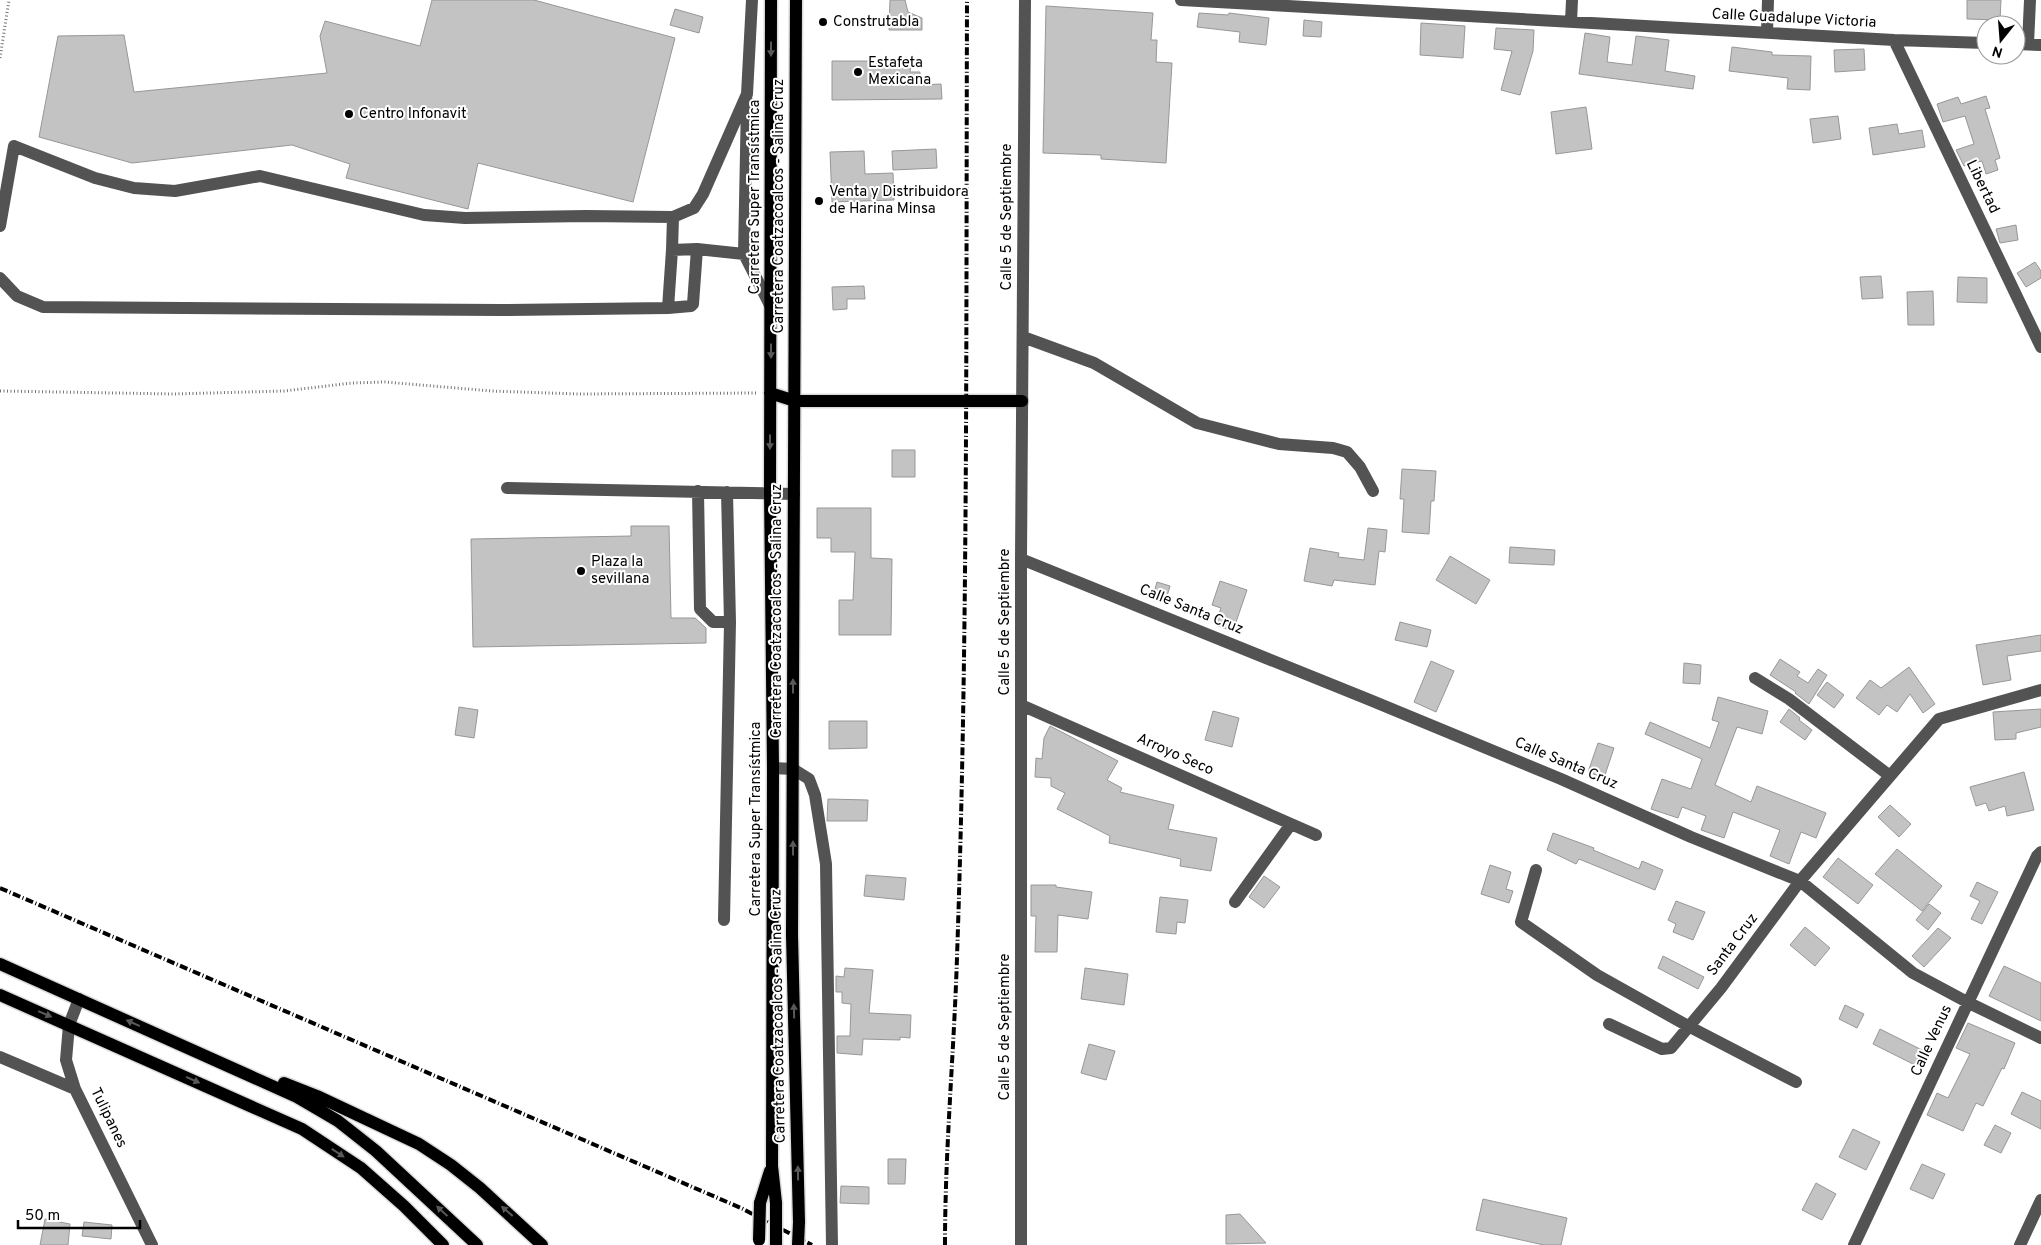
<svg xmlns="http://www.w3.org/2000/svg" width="2041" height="1245" viewBox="0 0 2041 1245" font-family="Overpass,sans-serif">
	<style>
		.building { fill: #c3c3c3; stroke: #979797 }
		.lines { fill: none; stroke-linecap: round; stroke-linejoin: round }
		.major-casing { stroke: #dbdbdb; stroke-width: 15 }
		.path { stroke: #757575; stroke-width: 3; stroke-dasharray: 1 2.5; stroke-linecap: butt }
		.minor { stroke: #535353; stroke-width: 12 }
		.major { stroke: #000; stroke-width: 12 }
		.rail { stroke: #000; stroke-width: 4; stroke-dasharray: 8 2.5 1 2.5; stroke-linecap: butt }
		.major-bridge-casing { stroke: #dbdbdb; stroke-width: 15; stroke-linecap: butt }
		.major-bridge { stroke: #000; stroke-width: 12 }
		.oneway { fill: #595959 }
		.poi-dot { fill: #000; stroke: #fff; stroke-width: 2 }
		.labels { text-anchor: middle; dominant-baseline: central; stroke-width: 4; stroke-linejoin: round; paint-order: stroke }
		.street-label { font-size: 15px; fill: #000; stroke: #fff }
		.poi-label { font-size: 15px; fill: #000; stroke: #fff; text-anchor: start }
	</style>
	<rect width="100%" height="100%" fill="#fff"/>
	<path class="building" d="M432 0H534L675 38 633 202 478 163 468 209 346 178 350 164 292 145 132 163 39 137 58 36 124 35 134 92 327 73 320 36 325 21 420 46Z
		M890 0H905L908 12 922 18V30H889Z
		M1967 0H2001L2000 20 1967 19Z
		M1046 6 1153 13 1151 40H1157L1156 62 1172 63 1166 163 1101 159V155L1043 153Z
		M675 9 703 17 699 33 670 25Z
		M1199 13 1228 15 1229 13 1269 18 1266 45 1239 42 1240 32 1197 27Z
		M1304 20 1322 22 1321 37 1303 36Z
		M1421 23 1465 26 1463 58 1420 55Z
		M1496 28 1534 30 1533 51 1520 95 1501 90 1512 51 1494 49Z
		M1585 33 1610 37 1607 62 1632 65 1636 36 1669 40 1665 71 1695 76 1693 89 1579 74Z
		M1732 47 1772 52V55L1811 56 1810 90 1787 89 1788 78 1729 71Z
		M1864 49 1865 70 1835 72 1834 50Z
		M832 61H884V66H911L910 72H920V85L941 84 942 99 832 100Z
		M1986 96 1990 108 1985 109 2000 158 1995 160 1998 170 1986 174 1982 161 1964 166 1956 150 1974 144 1965 116 1943 122 1937 104 1958 97 1961 104Z
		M1586 107 1592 149 1556 154 1551 112Z
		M1838 116 1841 139 1813 143 1810 119Z
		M1897 124 1899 134 1922 130 1925 147 1873 155 1869 128Z
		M936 149 937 168 893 170 892 151Z
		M864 151 865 174 893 173 894 200 832 202 830 152Z
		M2016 225 2018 240 2000 243 1996 229Z
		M2035 262 2041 271V278L2026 287 2017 273Z
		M1881 276 1883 298 1862 299 1860 277Z
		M1958 277 1987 278V303L1957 302Z
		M864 286 865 299H847V309L833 310 832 287Z
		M1933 291 1934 325H1908L1907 292Z
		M892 450H915V477H892Z
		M1402 469 1436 471 1434 501H1431L1429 534 1402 532 1404 499H1400Z
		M817 508H871V558L892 559 891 635H839V600H853L855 552H831V538H817Z
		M631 526H669L671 618H695L706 628V643L473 647 471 539 631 536Z
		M1368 528 1387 530 1385 552 1379 551 1375 585 1334 580 1332 586 1304 581 1310 548 1339 553 1338 557 1364 560Z
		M1510 547 1555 550 1554 565 1509 563Z
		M1450 556 1490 580 1476 604 1436 580Z
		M1220 581 1247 590 1233 631 1215 625 1221 608 1212 605Z
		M1157 582 1170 586 1165 603 1152 599Z
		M1400 622 1431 630 1427 647 1395 640Z
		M2041 635V651L2007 656 2011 680 1983 685 1976 645Z
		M1780 659 1800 672 1797 676 1808 683 1818 669 1827 675 1809 704 1795 693 1796 692 1770 675Z
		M1431 661 1454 671 1436 712 1414 702Z
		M1684 663 1701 665 1700 684 1683 683Z
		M1909 667 1935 704 1923 713 1910 694 1897 712 1887 705 1879 715 1856 698 1870 680 1881 688Z
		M1827 682 1844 695 1834 708 1817 695Z
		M1718 697 1768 711 1762 734 1737 727 1715 785 1751 802 1757 786 1826 813 1816 838 1801 832 1789 864 1770 856 1780 830 1733 812 1724 838 1701 830 1706 816 1682 807 1678 818 1651 809 1662 779 1691 789 1702 759 1645 734 1650 722 1710 748 1719 722 1712 720Z
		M459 707 478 710 474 738 455 735Z
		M1789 709 1800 718 1799 720 1812 730 1805 740 1780 722Z
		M2041 709V727L2016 733V739L1995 740 1993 712Z
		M1213 711 1239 718 1232 747 1205 740Z
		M829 721H867V748L829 749Z
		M1050 726 1118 761 1107 780 1122 788 1120 792 1174 805 1168 829 1217 838 1211 871 1180 866 1181 859 1109 843 1110 836 1057 809 1065 793 1051 786V778L1035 777 1036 758 1042 759 1044 738Z
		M1598 743 1614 748 1604 778 1588 772Z
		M2024 772 2034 810 2007 816 2005 806 1989 811 1986 803 1976 806 1970 787Z
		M828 799 868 800 867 821H827Z
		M1890 805 1911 824 1899 837 1878 817Z
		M1553 833 1594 848 1593 850 1639 869 1642 861 1663 870 1655 890 1579 859 1576 864 1547 850Z
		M1897 849 1942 886 1922 911 1875 874Z
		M1838 858 1873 885 1858 904 1823 877Z
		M1490 865 1511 872 1506 889 1513 891 1509 903 1481 894Z
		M866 875 906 878 904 900 864 896Z
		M1264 876 1280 887 1264 908 1249 897Z
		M1977 882 1998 892 1982 924 1971 919 1980 901 1970 896Z
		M1031 885H1056V887L1092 892 1088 919 1058 915 1057 952H1035L1036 916H1031Z
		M1160 897 1188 900 1185 923 1177 922 1176 934 1156 932Z
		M1676 901 1705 912 1693 940 1673 932 1676 924 1668 920Z
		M1929 904 1941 913 1928 930 1916 920Z
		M1805 927 1830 948 1815 966 1790 945Z
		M1938 928 1951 938 1924 967 1912 956Z
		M1663 956 1704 977 1698 989 1658 968Z
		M2004 966 2041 983V1021L1989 996Z
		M845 968 873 970 869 1013 911 1015 910 1038 900 1037V1040L863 1039 862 1055 837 1053V1036H850L851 1004 842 1003V992H836V976L844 977Z
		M1085 968 1128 974 1124 1005 1081 999Z
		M1845 1005 1864 1014 1857 1028 1839 1019Z
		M1968 1023 2015 1043 2004 1069 2002 1068 1983 1106 1976 1103 1963 1131 1927 1115 1937 1093 1948 1098 1970 1054 1956 1048Z
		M1880 1029 1924 1051 1917 1066 1873 1044Z
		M1089 1044 1115 1051 1106 1080 1081 1073Z
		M2022 1092 2041 1101V1129L2011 1114Z
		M1995 1125 2011 1133 2001 1153 1984 1145Z
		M1853 1129 1880 1142 1866 1170 1839 1157Z
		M888 1159H906L905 1184H888Z
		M1922 1164 1945 1174 1933 1199 1910 1189Z
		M1816 1183 1836 1194 1822 1220 1802 1210Z
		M841 1186 869 1187V1204L840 1203Z
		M1483 1199 1567 1218 1561 1245H1544L1476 1230Z
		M1240 1214 1266 1243 1226 1244V1215Z
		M45 1219 70 1224 68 1245H40Z
		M84 1222 112 1225 111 1239 82 1236Z"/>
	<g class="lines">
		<g class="major-casing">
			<path id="major" d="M771 0 770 492 773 768 772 1166 776 1203
				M796 0 792 935 799 1222
				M770 393 795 401H1022
				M0 964 297 1097 338 1121 376 1151 477 1245
				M0 995 302 1129 361 1168 404 1206 443 1245
				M284 1083 317 1096 419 1144 451 1165 480 1188 542 1245
				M760 1203 770 1171"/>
		</g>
		<path class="path" d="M0 58 9 0
			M0 391 173 394 284 391 352 383 385 382 492 391 578 394 757 393"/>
		<path class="minor" d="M1181 0 1894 40 1986 43
			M1571 22 1572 0
			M1767 33 1768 0
			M1894 40 2041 347
			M2016 44 2041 45
			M2028 44 2030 0
			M673 217 694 208 703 194 747 94 752 0
			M0 226 14 146 95 178 134 188 175 191 260 176 424 215 465 218 586 216 673 217 672 250
			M744 254 747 101
			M0 278 17 296 43 307 500 310 668 308 672 250 697 249 744 254 771 307
			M668 308 691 306 693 304 697 249
			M1023 337 1094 363 1197 423 1279 444 1333 448 1347 452 1360 467 1373 491
			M507 488 794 494
			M698 491 700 609 713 622H730L727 492
			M1021 559 1370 700 1561 779 1691 837 1800 881 1913 973 1969 1003 2041 1038
			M1755 678 1789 699 1890 776
			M1021 705 1316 835
			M773 768 793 769 809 779 815 795 826 864 832 1245
			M1536 870 1521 922 1597 975 1688 1026 1796 1082
			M1235 902 1291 824
			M724 920 730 622
			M79 999 69 1025 66 1060 75 1089 152 1245
			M1609 1024 1662 1049 1671 1048 1721 988 1800 881 1939 719 2041 690
			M0 1057 75 1089
			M1021 1245V559L1025 0
			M1854 1245 2037 856 2041 852
			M2020 1245 2041 1200"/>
		<use href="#major" class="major"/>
		<path class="rail" d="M0 888 741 1208 812 1245
			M945 1245C945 1149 954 1053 957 957 968 638 966 319 967 0"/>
		<g class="major-bridge-casing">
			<path id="major-bridge" d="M776 1203V1245
				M759 1240 760 1203
				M798 1245 799 1222"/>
		</g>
		<use href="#major-bridge" class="major-bridge"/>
	</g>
	<defs><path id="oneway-solid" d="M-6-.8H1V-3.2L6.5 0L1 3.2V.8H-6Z" transform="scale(1.25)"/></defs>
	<g class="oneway">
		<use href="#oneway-solid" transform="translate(771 49) rotate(90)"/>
		<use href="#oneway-solid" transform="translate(771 351) rotate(90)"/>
		<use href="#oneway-solid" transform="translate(770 442) rotate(90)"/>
		<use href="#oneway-solid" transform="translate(793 686) rotate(-90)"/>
		<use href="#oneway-solid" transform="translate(793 848) rotate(-90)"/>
		<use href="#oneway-solid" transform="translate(794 1011) rotate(-91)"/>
		<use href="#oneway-solid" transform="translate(45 1014) rotate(23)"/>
		<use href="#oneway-solid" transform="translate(133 1023) rotate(-156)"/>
		<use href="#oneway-solid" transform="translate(193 1080) rotate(24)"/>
		<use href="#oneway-solid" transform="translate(338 1153) rotate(33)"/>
		<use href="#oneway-solid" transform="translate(798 1173) rotate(-91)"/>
		<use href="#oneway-solid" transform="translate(442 1211) rotate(-137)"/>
		<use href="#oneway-solid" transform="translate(507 1211) rotate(-139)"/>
	</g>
	<g class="poi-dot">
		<circle cx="823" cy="22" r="5"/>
		<circle cx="858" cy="72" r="5"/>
		<circle cx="349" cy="114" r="5"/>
		<circle cx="819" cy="201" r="5"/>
		<circle cx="581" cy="571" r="5"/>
	</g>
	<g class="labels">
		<g class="street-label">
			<text transform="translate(1794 19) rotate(3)">Calle Guadalupe Victoria</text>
			<text transform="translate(1982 187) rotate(64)">Libertad</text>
			<text transform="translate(755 197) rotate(-90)">Carretera Super Transístmica</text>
			<text transform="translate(779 206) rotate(-90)">Carretera Coatzacoalcos - Salina Cruz</text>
			<text transform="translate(1007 217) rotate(-90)">Calle 5 de Septiembre</text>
			<text transform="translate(1191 610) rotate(22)">Calle Santa Cruz</text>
			<text transform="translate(777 611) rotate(-90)">Carretera Coatzacoalcos - Salina Cruz</text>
			<text transform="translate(1005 622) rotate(-90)">Calle 5 de Septiembre</text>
			<text transform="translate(1175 755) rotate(24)">Arroyo Seco</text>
			<text transform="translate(1566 764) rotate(23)">Calle Santa Cruz</text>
			<text transform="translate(756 819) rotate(-90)">Carretera Super Transístmica</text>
			<text transform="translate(1733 945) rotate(-53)">Santa Cruz</text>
			<text transform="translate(779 1016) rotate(-91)">Carretera Coatzacoalcos - Salina Cruz</text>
			<text transform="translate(1005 1027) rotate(-90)">Calle 5 de Septiembre</text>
			<text transform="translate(1932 1041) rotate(-65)">Calle Venus</text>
			<text transform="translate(108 1118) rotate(64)">Tulipanes</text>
		</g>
		<g class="poi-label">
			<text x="833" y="22">Construtabla</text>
			<text x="868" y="63">Estafeta<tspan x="868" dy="17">Mexicana</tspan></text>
			<text x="359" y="114">Centro Infonavit</text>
			<text x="829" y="192">Venta y Distribuidora<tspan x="829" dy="17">de Harina Minsa</tspan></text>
			<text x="591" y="562">Plaza la<tspan x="591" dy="17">sevillana</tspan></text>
		</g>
	</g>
	<g transform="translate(2001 40) rotate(197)"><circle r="24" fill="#ffffff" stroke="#999999"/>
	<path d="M0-4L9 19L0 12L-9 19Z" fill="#000000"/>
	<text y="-8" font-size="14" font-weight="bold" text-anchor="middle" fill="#000000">N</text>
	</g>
	<path d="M18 1220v8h122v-8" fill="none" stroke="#000000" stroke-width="2.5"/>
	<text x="25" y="1220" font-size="15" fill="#000000" stroke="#ffffff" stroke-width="4" paint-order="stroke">50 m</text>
</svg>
